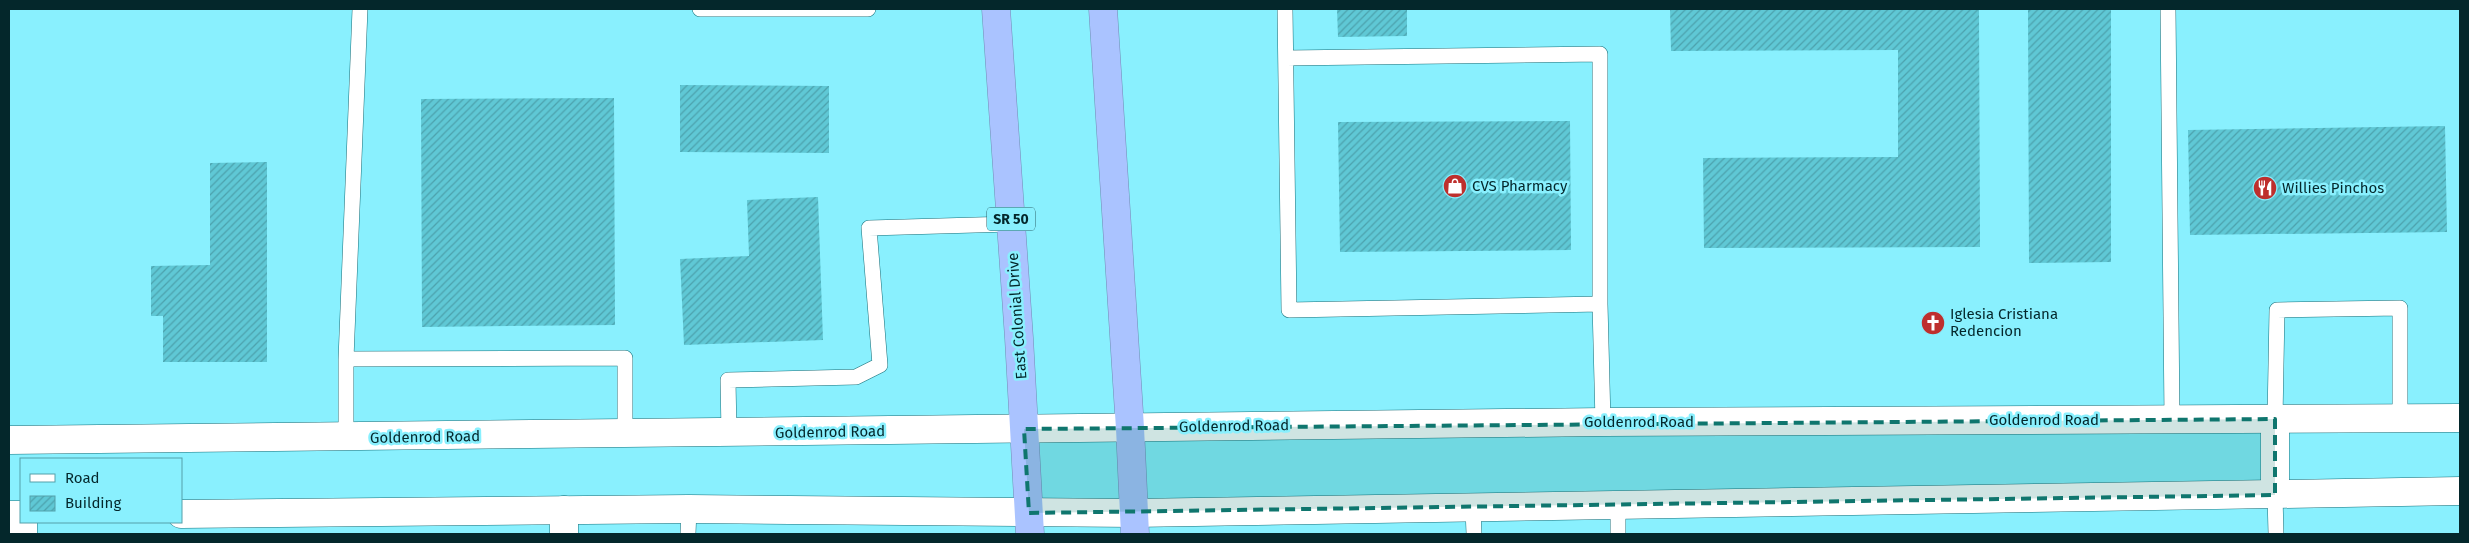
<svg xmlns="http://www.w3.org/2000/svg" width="2469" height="543" viewBox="0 0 2469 543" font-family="'Fira Sans',sans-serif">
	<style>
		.building { fill: url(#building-hatch) }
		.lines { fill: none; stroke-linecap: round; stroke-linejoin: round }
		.lane-casing { stroke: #186f79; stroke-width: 16 }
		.street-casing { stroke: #186f79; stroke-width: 29 }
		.secondary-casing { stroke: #186f79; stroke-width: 29 }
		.highway-casing { stroke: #708cb5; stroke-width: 29 }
		.lane { stroke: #fff; stroke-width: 15 }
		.street { stroke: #fff; stroke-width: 28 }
		.secondary { stroke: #fff; stroke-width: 28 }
		.highway { stroke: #aac3ff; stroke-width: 28 }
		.marked { fill: #0f766e; fill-opacity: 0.2; stroke: #0f766e; stroke-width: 4; stroke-dasharray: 10 6; stroke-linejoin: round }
		.labels { text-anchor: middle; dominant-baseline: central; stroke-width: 5; stroke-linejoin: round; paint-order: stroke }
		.shield { fill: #89f0fe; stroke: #2c636a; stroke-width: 1 }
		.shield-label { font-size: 14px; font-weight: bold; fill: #04272b }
		.poi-label { font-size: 15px; fill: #04272b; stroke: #89f0fe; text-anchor: start }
		.street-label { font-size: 15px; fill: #04272b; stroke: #89f0fe }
	</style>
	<defs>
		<pattern id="building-hatch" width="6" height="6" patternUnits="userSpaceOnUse" patternTransform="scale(1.25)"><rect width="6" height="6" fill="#5fc8d5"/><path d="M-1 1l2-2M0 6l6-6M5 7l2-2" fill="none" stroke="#4ca2ad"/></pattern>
	</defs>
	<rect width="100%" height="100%" fill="#89f0fe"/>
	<path class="building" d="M1337 9H1407V36L1338 37Z
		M1670 9H1979L1980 247 1704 248 1703 158 1898 157V50L1671 51Z
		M2028 9H2111V262L2029 263Z
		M680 85 829 86V153L680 152Z
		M614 98 615 325 422 327 421 99Z
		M1570 121 1571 250 1340 252 1338 122Z
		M2445 126 2447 232 2190 235 2188 130Z
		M267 162V362H163V316H151V266L210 265V163Z
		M818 197 823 340 684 345 680 259 749 256 747 200Z"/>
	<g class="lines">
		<g class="lane-casing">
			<path id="lane" d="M700 9H868
				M1285 9 1289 310 1600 304 1603 422
				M2168 9 2172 419
				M1286 58 1600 54V304
				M346 359 625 358V434
				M2275 419 2277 310 2400 308V418
				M729 433 728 380 856 377 880 365 869 228 1011 224
				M346 438V359L360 9
				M2275 495 2276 534
				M1473 508 1474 534
				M688 534 689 509
				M1618 534V506"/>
		</g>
		<g class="street-casing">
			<path id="street" d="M2275 419V495
				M564 510V534
				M23 534V522"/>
		</g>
		<g class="secondary-casing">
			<path id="secondary" d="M9 440 1603 422 2460 418
				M181 514 689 509 1134 513 2460 491
				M9 515H21"/>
		</g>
		<g class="highway-casing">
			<path id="highway" d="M996 9 1019 338 1030 534
				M1103 9 1130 428 1135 534"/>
		</g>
		<use href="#lane" class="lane"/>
		<use href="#street" class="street"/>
		<use href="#secondary" class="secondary"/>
		<use href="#highway" class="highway"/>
	</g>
	<path class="marked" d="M2275 419V495L1029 513 1024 429Z"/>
	<defs>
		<g id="shop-disc" transform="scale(1.25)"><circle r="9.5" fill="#be2f2d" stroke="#89f0fe"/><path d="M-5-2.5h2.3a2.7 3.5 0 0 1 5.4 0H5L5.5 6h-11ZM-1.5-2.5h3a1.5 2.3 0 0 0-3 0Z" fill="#fff"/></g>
		<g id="restaurant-disc" transform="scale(1.25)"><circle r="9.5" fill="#be2f2d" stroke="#89f0fe"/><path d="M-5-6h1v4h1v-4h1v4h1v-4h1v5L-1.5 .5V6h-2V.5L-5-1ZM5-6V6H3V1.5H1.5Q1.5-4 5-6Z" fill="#fff"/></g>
		<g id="church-disc" transform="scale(1.25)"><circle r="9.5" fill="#be2f2d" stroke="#89f0fe"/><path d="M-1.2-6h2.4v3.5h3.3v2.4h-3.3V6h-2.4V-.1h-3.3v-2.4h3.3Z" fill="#fff"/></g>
	</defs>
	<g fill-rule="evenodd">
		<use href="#shop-disc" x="1455" y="186"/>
		<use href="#restaurant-disc" x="2265" y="188"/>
		<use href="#church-disc" x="1933" y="323"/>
	</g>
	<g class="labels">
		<rect class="shield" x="987" y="207.5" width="48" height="23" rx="4"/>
		<g class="shield-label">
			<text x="1011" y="219">SR 50</text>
		</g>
		<g class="poi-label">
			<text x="1472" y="186">CVS Pharmacy</text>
			<text x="2282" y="188">Willies Pinchos</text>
			<text x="1950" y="314">Iglesia Cristiana<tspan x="1950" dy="17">Redencion</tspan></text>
		</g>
		<g class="street-label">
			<text transform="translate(1017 316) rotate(-94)">East Colonial Drive</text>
			<text x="2044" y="420">Goldenrod Road</text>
			<text x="1639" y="422">Goldenrod Road</text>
			<text transform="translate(1234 426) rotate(-1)">Goldenrod Road</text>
			<text transform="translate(830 432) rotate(-1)">Goldenrod Road</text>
			<text transform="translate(425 437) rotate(-1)">Goldenrod Road</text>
		</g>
	</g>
	<rect width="2469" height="543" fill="none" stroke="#04272b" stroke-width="20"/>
	<rect x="20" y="458" width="162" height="65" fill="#89f0fe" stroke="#54a0aa"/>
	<rect x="30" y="474" width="25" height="8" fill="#ffffff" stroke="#54a0aa"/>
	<text x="65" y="483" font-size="15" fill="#04272b">Road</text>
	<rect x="30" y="496" width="25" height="15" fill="url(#building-hatch)" stroke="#54a0aa"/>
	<text x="65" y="508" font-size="15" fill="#04272b">Building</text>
</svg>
